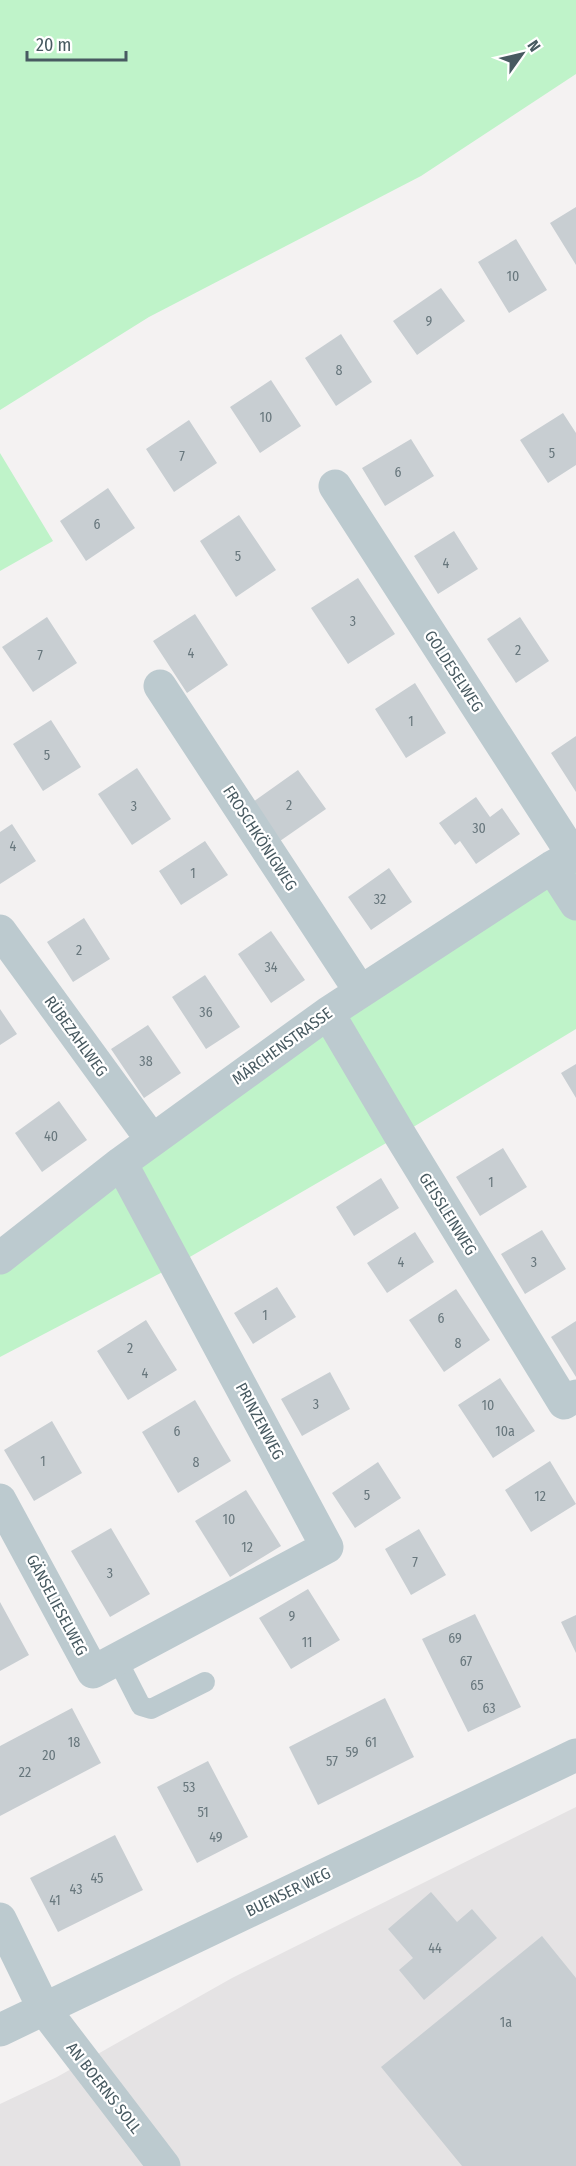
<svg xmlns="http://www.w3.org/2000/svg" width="576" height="2166" viewBox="0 0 576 2166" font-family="'Fira Sans Condensed',sans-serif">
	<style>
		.education { fill: #e5e3e4 }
		.green { fill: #bff3c9 }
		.building { fill: #c8ced2 }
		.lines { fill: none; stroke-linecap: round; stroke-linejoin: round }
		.lane { stroke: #bccacf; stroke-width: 20 }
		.street { stroke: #bccacf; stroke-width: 33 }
		.labels { text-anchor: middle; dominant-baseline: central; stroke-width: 4.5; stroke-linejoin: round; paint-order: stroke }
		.number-label { font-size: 14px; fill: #68777d }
		.street-label { font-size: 16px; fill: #485a61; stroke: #fff }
	</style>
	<rect width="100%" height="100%" fill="#f4f2f2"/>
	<path class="education" d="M576 1807V2166H0V2104L57 2077 232 1978Z"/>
	<path class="green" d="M0 0H576V74L421 176 149 317 0 410Z
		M0 453 53 541 0 571Z
		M576 854V1029L400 1135 176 1265 0 1357V1258Z"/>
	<path class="building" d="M576 207V265L550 223Z
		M516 239 547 290 509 313 478 262Z
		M441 288 465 321 417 355 393 321Z
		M341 334 372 382 336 406 305 358Z
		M271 380 301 426 260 453 230 407Z
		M563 413 576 433V465L548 483 520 440Z
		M189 420 217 463 174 492 146 449Z
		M411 439 434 476 385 506 362 468Z
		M108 488 135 528 86 561 60 521Z
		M239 515 276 570 236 597 200 541Z
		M454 531 478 569 438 594 414 556Z
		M358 578 395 634 348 664 311 608Z
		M195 614 228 665 187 693 153 641Z
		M47 617 77 663 33 692 2 647Z
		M520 617 549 661 516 683 487 639Z
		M415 683 446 733 406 758 375 709Z
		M51 720 81 767 43 791 13 744Z
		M576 736V792L551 753Z
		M137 768 171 819 132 845 98 794Z
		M298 770 326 809 280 841 253 802Z
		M476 797 490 817 502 808 520 834 476 864 460 841 455 845 439 823Z
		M12 824 36 861 0 884V832Z
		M205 841 228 875 181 905 159 871Z
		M389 868 412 902 371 930 348 897Z
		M84 918 110 959 73 982 47 942Z
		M271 931 305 980 271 1003 238 954Z
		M205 975 240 1027 206 1049 172 997Z
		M0 1009 17 1034 0 1045Z
		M148 1025 181 1073 144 1098 111 1049Z
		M576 1064V1098L561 1073Z
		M59 1101 87 1140 42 1172 15 1133Z
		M503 1148 527 1187 480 1216 456 1177Z
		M381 1178 399 1208 354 1236 336 1207Z
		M542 1230 566 1269 525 1294 501 1254Z
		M415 1232 434 1262 387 1293 367 1263Z
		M277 1287 296 1317 253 1344 234 1313Z
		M456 1289 490 1340 444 1372 409 1320Z
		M146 1320 177 1370 128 1400 97 1351Z
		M576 1321V1377L551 1337Z
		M330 1372 350 1409 302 1436 281 1399Z
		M500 1378 535 1431 493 1458 458 1405Z
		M195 1400 231 1461 178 1493 142 1432Z
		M52 1421 82 1473 34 1501 4 1450Z
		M550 1461 576 1504 531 1532 505 1490Z
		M378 1462 401 1498 355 1528 332 1493Z
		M246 1490 281 1546 230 1577 195 1521Z
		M111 1528 150 1594 110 1617 71 1551Z
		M419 1529 446 1575 411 1595 385 1549Z
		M308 1589 340 1640 291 1669 259 1618Z
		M0 1602 29 1655 0 1671Z
		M475 1614 521 1707 468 1732 422 1639Z
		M576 1615V1653L561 1622Z
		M385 1698 414 1757 318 1805 289 1747Z
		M72 1708 101 1763 0 1816V1746Z
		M208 1761 248 1837 197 1863 157 1787Z
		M115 1835 143 1890 58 1932 30 1878Z
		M431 1892 457 1922 472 1909 497 1938 424 2000 399 1970 413 1958 388 1929Z
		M542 1936 576 1978V2166H462L381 2067Z"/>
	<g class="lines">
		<path class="lane" d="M117 1659 141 1706 151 1709 205 1682"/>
		<path class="street" d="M335 486 573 855
			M160 686 360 991
			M552 867 576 904
			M0 931 152 1140
			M328 1013 400 1135 564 1403 576 1396
			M0 1258 121 1163 328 1013 552 867 576 854
			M0 1500 93 1672 327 1547 121 1163
			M0 1919 44 2009 164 2166
			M0 2030 576 1755"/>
	</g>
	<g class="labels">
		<g class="number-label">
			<text x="513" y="276">10</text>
			<text x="429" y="321">9</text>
			<text x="339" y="370">8</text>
			<text x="266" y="417">10</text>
			<text x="552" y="453">5</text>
			<text x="182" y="456">7</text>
			<text x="398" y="472">6</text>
			<text x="97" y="524">6</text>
			<text x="238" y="556">5</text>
			<text x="446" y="563">4</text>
			<text x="353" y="621">3</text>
			<text x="518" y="650">2</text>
			<text x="191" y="653">4</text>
			<text x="40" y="655">7</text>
			<text x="411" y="721">1</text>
			<text x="47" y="755">5</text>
			<text x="289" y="805">2</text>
			<text x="134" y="806">3</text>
			<text x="479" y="828">30</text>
			<text x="13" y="846">4</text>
			<text x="193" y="873">1</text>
			<text x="380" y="899">32</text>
			<text x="79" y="950">2</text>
			<text x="271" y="967">34</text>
			<text x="206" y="1012">36</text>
			<text x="146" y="1061">38</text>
			<text x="51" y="1136">40</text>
			<text x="491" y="1182">1</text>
			<text x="401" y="1262">4</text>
			<text x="534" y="1262">3</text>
			<text x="265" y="1315">1</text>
			<text x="441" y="1318">6</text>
			<text x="458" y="1343">8</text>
			<text x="130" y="1348">2</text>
			<text x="145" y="1373">4</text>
			<text x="316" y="1404">3</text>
			<text x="488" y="1405">10</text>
			<text x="177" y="1431">6</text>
			<text x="505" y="1431">10a</text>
			<text x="43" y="1461">1</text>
			<text x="196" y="1462">8</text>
			<text x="367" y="1495">5</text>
			<text x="540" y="1496">12</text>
			<text x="229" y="1519">10</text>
			<text x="247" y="1547">12</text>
			<text x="415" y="1562">7</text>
			<text x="110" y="1573">3</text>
			<text x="292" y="1616">9</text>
			<text x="455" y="1638">69</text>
			<text x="307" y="1642">11</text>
			<text x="466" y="1661">67</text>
			<text x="477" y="1685">65</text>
			<text x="489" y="1708">63</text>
			<text x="74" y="1742">18</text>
			<text x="371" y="1742">61</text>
			<text x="352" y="1752">59</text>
			<text x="49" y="1755">20</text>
			<text x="332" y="1761">57</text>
			<text x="25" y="1772">22</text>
			<text x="189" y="1787">53</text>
			<text x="203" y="1812">51</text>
			<text x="216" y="1837">49</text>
			<text x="97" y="1878">45</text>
			<text x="76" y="1889">43</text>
			<text x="55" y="1900">41</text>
			<text x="435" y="1948">44</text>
			<text x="506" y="2022">1a</text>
		</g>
		<g class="street-label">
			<text transform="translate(454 671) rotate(57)">GOLDESELWEG</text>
			<text transform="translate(260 838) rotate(57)">FROSCHKÖNIGWEG</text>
			<text transform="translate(76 1036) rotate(54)">RÜBEZAHLWEG</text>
			<text transform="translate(282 1046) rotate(-36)">MÄRCHENSTRASSE</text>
			<text transform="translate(448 1214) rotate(58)">GEISSLEINWEG</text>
			<text transform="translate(260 1421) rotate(62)">PRINZENWEG</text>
			<text transform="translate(57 1605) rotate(62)">GÄNSELIESELWEG</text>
			<text transform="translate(288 1892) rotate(-26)">BUENSER WEG</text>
			<text transform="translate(104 2088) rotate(52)">AN BOERNS SOLL</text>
		</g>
	</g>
	<g transform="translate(522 54) rotate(56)" stroke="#ffffff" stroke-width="4.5" paint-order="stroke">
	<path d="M0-4.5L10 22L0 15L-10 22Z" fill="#485a61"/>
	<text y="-9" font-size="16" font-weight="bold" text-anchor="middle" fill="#485a61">N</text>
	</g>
	<path d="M27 51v9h99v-9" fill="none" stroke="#485a61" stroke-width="3"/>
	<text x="36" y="51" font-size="18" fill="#485a61" stroke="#ffffff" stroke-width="4.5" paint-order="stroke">20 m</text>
</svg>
